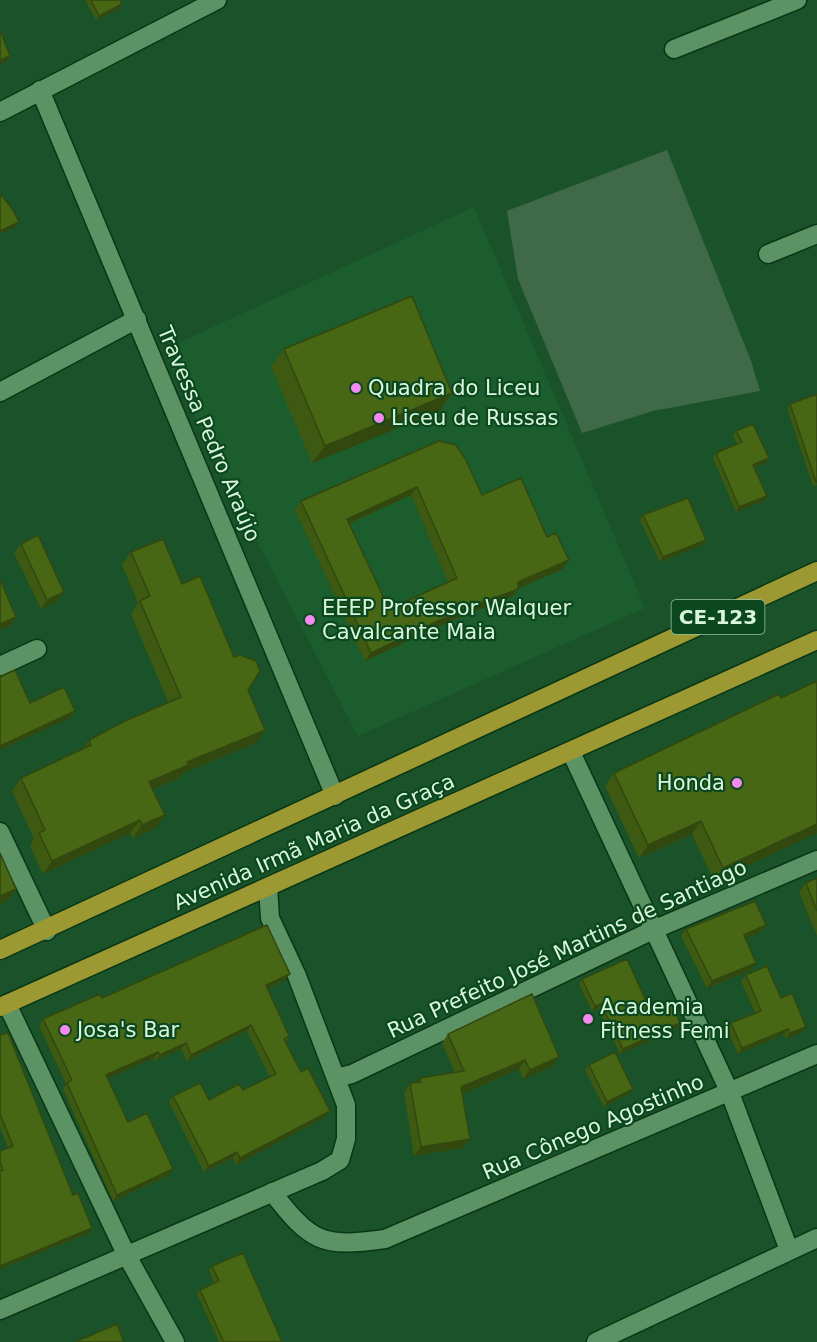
<svg xmlns="http://www.w3.org/2000/svg" width="817" height="1342" viewBox="0 0 817 1342" font-family="'DejaVu Sans',sans-serif">
	<style>
		.built { fill: #1c5d2d }
		.green { fill: #406947 }
		.lines { fill: none; stroke-linecap: round; stroke-linejoin: round }
		.street-casing { stroke: #0a3616; stroke-width: 21 }
		.primary-casing { stroke: #0a3616; stroke-width: 21 }
		.street { stroke: #5b9365; stroke-width: 18 }
		.primary { stroke: #9c9932; stroke-width: 18 }
		.wall { fill: #3d5912; fill-rule: evenodd }
		.shaded-wall { fill: #32480f }
		.building { fill: #476715; stroke: #32480f; stroke-width: 1.5; fill-rule: evenodd }
		.poi-dot { fill: #f489ef; stroke: #0c481e; stroke-width: 2 }
		.labels { text-anchor: middle; dominant-baseline: central; stroke-width: 4.5; stroke-linejoin: round; paint-order: stroke }
		.shield { fill: #0c481e; stroke: #9cc2a3; stroke-width: 1.5 }
		.shield-label { font-size: 20px; font-weight: bold; fill: #d9f6dc }
		.poi-label { font-size: 21px; fill: #d9f6dc; stroke: #0c481e; text-anchor: start }
		.street-label { font-size: 21px; fill: #d9f6dc; stroke: #0c481e }
	</style>
	<rect width="100%" height="100%" fill="#1a5329"/>
	<path class="built" d="M474 207 645 608 358 736 228 485 163 350Z"/>
	<path class="green" d="M667 150 751 361 760 391 653 411 582 433 518 279 507 211Z"/>
	<g class="lines">
		<g class="street-casing">
			<path id="street" d="M674 49 797 0
				M40 90 335 796
				M0 112 217 0
				M768 254 817 234
				M0 392 137 319
				M0 666 37 649
				M571 752 730 1093 789 1250
				M0 832 47 931
				M7 1004 126 1254 175 1342
				M336 1078 352 1074 653 930 817 860
				M272 1192C311 1242 321 1248 385 1239L817 1054
				M0 1310 322 1171 340 1160 346 1139V1105L297 976 270 918 268 887
				M596 1342 817 1238"/>
		</g>
		<g class="primary-casing">
			<path id="primary" d="M0 950 817 571
				M0 1007 817 640"/>
		</g>
		<use href="#street" class="street"/>
		<use href="#primary" class="primary"/>
	</g>
	<path class="wall" d="M85 0H120L119 9 96 20Z
		M284 349 440 411 312 463 271 366Z
		M790 404 817 485 813 486 787 408Z
		M736 431 769 458 765 463 755 467 767 496 764 501 736 512 713 458 716 453 737 444 733 436Z
		M439 441 482 495 547 537 563 569 518 588 512 597 455 619 365 661 295 510 301 501ZM411 495 448 582 389 609 349 524Z
		M643 515 702 545 660 562 640 520Z
		M21 544 58 601 41 609 14 553Z
		M131 552 182 584 248 690 256 743 183 773 179 778 153 789 156 828 133 838 130 833 43 874 30 846 34 839 12 791 21 778 82 750 89 740 168 702 131 614 138 603 122 565Z
		M614 773 817 833 714 881 692 834 639 858 605 786Z
		M817 878V936L799 892 806 883Z
		M766 925 761 932 745 939 756 963 751 970 707 988 681 936 686 929Z
		M290 974 285 980 267 989 289 1036 286 1042 325 1117 236 1165 233 1158 204 1172 169 1102 173 1096 209 1100 243 1090 270 1077 247 1031 187 1061 181 1049 155 1061 154 1058 108 1078 128 1122 169 1175 113 1201 63 1089 66 1084 39 1026 43 1019 102 998Z
		M746 975 781 998 806 1027 802 1032 786 1039 784 1034 738 1054 727 1029 731 1023 755 1013 741 981Z
		M582 979 652 1014 677 1028 620 1054 598 1008 592 1011 579 984Z
		M448 1034 553 1066 523 1079 519 1069 462 1094 470 1139 463 1148 414 1156 404 1093 410 1083 418 1082 420 1078 455 1073 442 1043Z
		M0 1035 73 1195 89 1233 0 1269V1151L8 1148 0 1127Z
		M589 1065 633 1089 630 1093 604 1107 585 1070Z
		M212 1266 282 1342H219L197 1294 200 1290 214 1283 209 1270Z"/>
	<path class="shaded-wall" d="M122 4 119 9 96 20 99 16Z
		M10 56 7 61 0 64V60Z
		M19 222 15 227 0 234V231Z
		M452 393 440 411 312 463 325 446Z
		M769 458 765 463 750 469 753 465Z
		M417 487 411 495 341 527 347 519Z
		M767 496 764 501 736 512 739 507Z
		M706 540 702 545 660 562 663 557Z
		M569 560 563 569 512 591 518 582Z
		M518 589 512 597 455 619 365 661 371 653 461 610Z
		M64 592 58 601 41 609 47 600Z
		M16 617 10 626 0 630V624Z
		M75 711 70 718 0 750V746Z
		M265 730 256 743 183 773 179 778 140 795 149 782 187 762Z
		M165 815 156 828 133 838 142 825Z
		M140 820 130 833 43 874 52 861Z
		M701 821 692 834 639 858 648 845Z
		M817 824V833L714 881 723 868Z
		M16 889 7 901 0 904V896Z
		M766 925 761 932 738 942 744 935Z
		M756 963 751 970 707 988 712 981Z
		M290 974 285 980 261 991 266 985Z
		M601 1004 598 1008 592 1011 595 1006Z
		M680 1023 677 1028 620 1054 623 1049Z
		M251 1025 247 1031 187 1061 191 1055Z
		M806 1027 802 1032 786 1039 790 1033Z
		M788 1029 784 1034 738 1054 742 1048Z
		M186 1043 181 1049 155 1061 160 1055Z
		M158 1052 154 1058 102 1081 106 1075Z
		M559 1057 553 1066 523 1079 530 1070Z
		M525 1060 519 1069 455 1097 461 1087Z
		M633 1089 630 1093 604 1107 607 1102Z
		M330 1111 325 1117 236 1165 240 1158Z
		M470 1139 463 1148 414 1156 421 1147Z
		M237 1152 233 1158 204 1172 209 1166Z
		M173 1169 169 1175 113 1201 117 1195Z
		M92 1228 89 1233 0 1269V1266Z"/>
	<path class="building" d="M91 0H120L122 4 99 16Z
		M0 30 10 56 0 60Z
		M0 194 11 207 19 222 0 231Z
		M412 296 452 393 325 446 284 349Z
		M817 394V481L816 482 790 404Z
		M753 424 769 458 753 465 767 496 739 507 716 453 742 442 736 431Z
		M439 441 456 445 466 460 482 495 521 478 547 537 556 533 569 560 518 582V589L461 610 371 653 301 501ZM417 487 457 578 389 609 347 519Z
		M688 498 706 540 663 557 643 515Z
		M38 535 64 592 47 600 21 544Z
		M163 539 182 584 200 576 234 657 240 655 256 661 260 671 248 690 265 730 187 762 188 765 149 782 165 815 142 825 140 820 52 861 39 833 45 830 21 778 91 745 89 740 125 721 181 697 140 601 150 596 131 552Z
		M0 579 16 617 0 624Z
		M15 670 30 703 64 687 75 711 0 746V677Z
		M817 681V824L723 868 701 821 648 845 614 773 779 694 781 698Z
		M0 853 16 889 0 896Z
		M817 878V911L806 883Z
		M755 901 766 925 744 935 756 963 712 981 686 929Z
		M267 925 290 974 266 985 289 1036 284 1039 301 1072 308 1068 330 1111 240 1158 237 1152 209 1166 173 1096 200 1083 209 1100 239 1084 243 1090 276 1074 251 1025 191 1055 186 1043 160 1055 158 1052 106 1075 128 1122 147 1113 173 1169 117 1195 67 1083 72 1080 43 1019 100 994 102 998Z
		M627 959 652 1014 672 1005 680 1023 623 1049 601 1004 595 1006 582 979Z
		M767 966 781 998 792 993 806 1027 790 1033 788 1029 742 1048 731 1023 761 1011 746 975Z
		M532 994 559 1057 530 1070 525 1060 461 1087 470 1139 421 1147 410 1083 421 1082 420 1078 464 1071 448 1034Z
		M8 1033 73 1195 78 1193 92 1228 0 1266V1171L3 1170 0 1162V1151L13 1146 0 1114V1035Z
		M615 1052 633 1089 607 1102 589 1065Z
		M243 1253 282 1342H224L200 1290 219 1281 212 1266Z
		M117 1324 124 1342H75Z"/>
	<g class="poi-dot">
		<circle cx="356" cy="388" r="6"/>
		<circle cx="379" cy="418" r="6"/>
		<circle cx="310" cy="620" r="6"/>
		<circle cx="737" cy="783" r="6"/>
		<circle cx="588" cy="1019" r="6"/>
		<circle cx="65" cy="1030" r="6"/>
	</g>
	<g class="labels">
		<rect class="shield" x="671.5" y="600" width="93" height="34" rx="4.5"/>
		<g class="shield-label">
			<text x="718" y="617">CE-123</text>
		</g>
		<g class="poi-label">
			<text x="368" y="388">Quadra do Liceu</text>
			<text x="391" y="418">Liceu de Russas</text>
			<text x="322" y="608">EEEP Professor Walquer<tspan x="322" dy="24">Cavalcante Maia</tspan></text>
			<text x="725" y="783" text-anchor="end">Honda</text>
			<text x="600" y="1007">Academia<tspan x="600" dy="24">Fitness Femi</tspan></text>
			<text x="77" y="1030">Josa's Bar</text>
		</g>
		<g class="street-label">
			<text transform="translate(209 434) rotate(67)">Travessa Pedro Araújo</text>
			<text transform="translate(314 842) rotate(-24)">Avenida Irmã Maria da Graça</text>
			<text transform="translate(567 949) rotate(-25)">Rua Prefeito José Martins de Santiago</text>
			<text transform="translate(593 1127) rotate(-23)">Rua Cônego Agostinho</text>
		</g>
	</g>
</svg>
